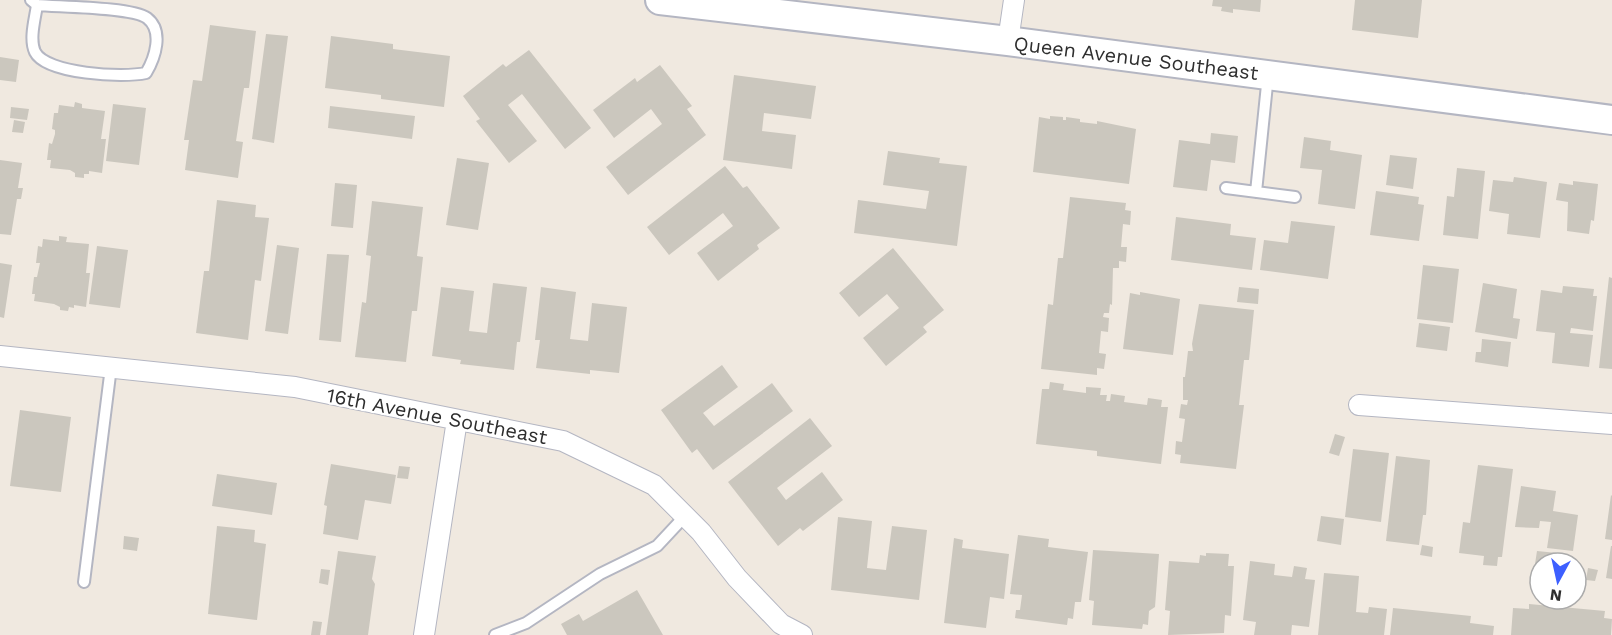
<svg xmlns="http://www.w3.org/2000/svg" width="1612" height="635" viewBox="0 0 1612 635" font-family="'Work Sans',sans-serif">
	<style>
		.building { fill: #cbc7be }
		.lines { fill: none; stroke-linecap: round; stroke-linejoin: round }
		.service-casing { stroke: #b4b6c2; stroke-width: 14 }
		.minor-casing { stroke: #b4b6c2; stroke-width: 22 }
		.secondary-casing { stroke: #b4b6c2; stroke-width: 32 }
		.service { stroke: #fff; stroke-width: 10 }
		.minor { stroke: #fff; stroke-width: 20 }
		.secondary { stroke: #fff; stroke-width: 28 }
		.labels { text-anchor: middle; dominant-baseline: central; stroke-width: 4.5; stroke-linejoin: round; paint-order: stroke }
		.street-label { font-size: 20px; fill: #2e2e2e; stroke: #fff }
	</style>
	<rect width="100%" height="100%" fill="#f0e9e0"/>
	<path class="building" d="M1213 0H1261L1260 12 1233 9V13L1221 11 1222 7 1212 6Z
		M1355 0H1422L1418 38 1352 30Z
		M210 25 256 31 249 88H244L236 141 243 142 238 178 185 170 189 140H184L193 80 202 81Z
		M266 34 288 36 274 143 252 139Z
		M331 36 393 44V49L450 56 444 107 381 99V95L325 88Z
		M529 50 591 128 565 149 522 94 508 105 537 141 509 163 476 121 480 119 463 96 503 64 506 67Z
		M0 57 19 60 16 82 0 80Z
		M660 65 692 106 687 109 706 135 628 195 606 167 662 124 651 109 614 138 593 110 635 78 637 82Z
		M734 75 816 86 811 119 764 113 762 131 796 135 792 169 723 160Z
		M75 102 82 104V108L105 111 101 139H106L102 173 89 171V174H84V178L75 177V173L70 170 50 168 51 160H47L49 143 52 144 55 134V130L52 129 54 113H58L59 105 74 107Z
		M113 104 146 108 139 165 106 161Z
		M330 106 415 116 412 139 328 128Z
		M11 107 29 109 27 120 10 118Z
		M1050 116 1063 117V120H1066V117L1080 119V122L1097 124V121L1136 129 1129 184 1033 172 1039 117 1050 119Z
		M14 120 25 122 23 133 12 132Z
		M1211 133 1238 136 1235 163 1211 160 1207 191 1173 187 1179 140 1210 144Z
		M1304 137 1331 141 1330 150 1362 155 1355 209 1318 204 1322 170 1300 168Z
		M888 151 940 158 939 163 967 166 957 246 854 233 858 200 926 209 929 191 883 185Z
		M1390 155 1417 158 1413 189 1386 185Z
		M457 158 489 163 478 230 446 225Z
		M0 160 22 163 18 188H23L21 199H17L11 235 0 234Z
		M725 166 743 188 747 186 780 228 757 245 759 249 718 281 697 253 733 226 723 213 669 255 647 227Z
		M1457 168 1485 171 1478 239 1443 235 1447 196 1454 197Z
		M1514 177 1547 182 1540 238 1507 234 1509 214 1489 211 1493 180 1513 182Z
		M1573 181 1598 184 1594 221 1591 220 1589 234 1567 231 1568 202 1556 200 1559 183 1573 185Z
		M335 183 357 185 353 228 331 226Z
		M1376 191 1419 197 1418 204 1424 205 1419 241 1370 235Z
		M1070 197 1126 203 1125 210 1131 211 1130 225 1123 224 1121 247H1127L1126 262 1119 261V268H1113L1112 305 1110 304 1109 313H1104L1103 317 1109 318 1108 332 1101 331 1099 353 1106 354 1104 369 1097 368V375L1041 369 1048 304 1053 305 1058 258H1063Z
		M217 200 256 205 255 217 269 218 261 281 255 280 248 340 196 333 204 271H209Z
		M372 201 423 207 417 256 423 257 417 311H412L406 362 355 357 362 302 366 303 371 256 366 255Z
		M1176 217 1231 224 1230 235 1256 238 1252 270 1171 260Z
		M1291 221 1335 226 1328 279 1260 270 1264 240 1288 243Z
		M59 236 67 237 66 242 89 244 86 273H90L86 307 74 305V308L69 307 68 311 60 310V307L54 304 34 301 35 294H32L34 277H37L40 263H36L38 246 42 247 43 239 59 241Z
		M277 245 299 248 288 334 265 331Z
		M97 246 128 250 120 308 89 304Z
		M893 248 944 310 923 327 927 332 886 366 863 338 899 308 887 294 859 317 839 293Z
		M327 254 349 255 341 342 319 340Z
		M0 263 12 265 4 318 0 317Z
		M1423 265 1459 269 1453 323 1417 319Z
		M1609 277 1612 278V369L1599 368Z
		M493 283 527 287 520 342H517L514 370 460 364 461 360 432 356 441 287 474 291 469 331 487 333Z
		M1483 283 1517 289 1513 318 1520 319 1517 339 1475 332Z
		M1563 286 1594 289 1593 296H1597L1593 331 1571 328 1570 333 1593 335 1589 367 1552 363 1555 333 1536 331 1541 290 1562 293Z
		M541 287 576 292 570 339 588 341 592 303 627 307 619 373 590 370V374L536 368 540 340H535Z
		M1239 287 1259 289 1258 304 1237 302Z
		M1140 292 1180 299 1173 355 1123 349 1130 293 1140 295Z
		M1199 304 1254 310 1249 360H1244L1239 405H1244L1236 469 1180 463 1181 455 1175 454 1176 441 1182 442 1185 419 1179 418 1181 404 1187 405 1188 400H1183V377H1185L1188 351H1193L1192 344Z
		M1419 323 1450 327 1447 351 1416 347Z
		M1482 339 1511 342 1508 367 1475 362 1476 352H1481Z
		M722 365 738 387 703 413 714 426 772 383 793 411 713 470 697 449 692 453 661 410Z
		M1050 382 1064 384 1063 390 1086 393V387L1101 388 1100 395H1107L1106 401H1110L1111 394 1125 396 1124 402 1147 405 1148 398 1162 400 1161 407H1168L1161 464 1097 456V451L1036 444 1042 389H1049Z
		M20 410 71 417 61 492 10 486Z
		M810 418 832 446 777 488 786 500 822 472 843 500 803 531 800 528 778 546 728 482Z
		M1335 434 1345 437 1339 456 1329 453Z
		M1353 449 1389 453 1381 522 1345 517Z
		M1396 456 1430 460 1426 515H1423L1419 545 1386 541Z
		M331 464 396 475 391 504 365 500 358 540 323 534 327 506 324 505Z
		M1478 465 1513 469 1502 557H1498L1497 566 1483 565 1484 556 1459 553 1463 522 1470 523Z
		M399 466 410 467 408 479 397 478Z
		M217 474 277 483 272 515 212 506Z
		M1521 486 1556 491 1553 511 1578 515 1573 551 1547 548 1551 522 1540 521 1539 528 1515 527Z
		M1611 495 1612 496V540L1605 539Z
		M1321 516 1344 519 1341 545 1317 541Z
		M838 517 872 521 867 568 886 570 892 526 927 530 919 600 831 590Z
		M217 526 255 530 254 542 266 544 257 620 208 614Z
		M1018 535 1049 539 1048 547 1088 552 1081 602H1075L1073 619 1068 618 1067 625 1015 618 1016 610H1020L1022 595 1010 594Z
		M124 536 139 538 137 551 123 549Z
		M954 538 963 540 962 548 1009 554 1004 599 990 597 986 628 944 623Z
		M1422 545 1433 547 1432 557 1420 555Z
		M1611 546H1612V579L1606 578Z
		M1093 550 1159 554 1155 607 1149 611 1148 625 1143 624 1142 629 1092 625 1094 601 1089 600Z
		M338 551 376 556 372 579 375 584 368 635H326Z
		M1537 551 1557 553 1556 563 1535 564Z
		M1206 553 1229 554 1228 566H1234L1231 616 1225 615 1224 633 1168 635 1170 611 1165 610 1169 561 1199 563 1200 555 1206 556Z
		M1250 561 1275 564 1274 575 1292 577 1294 566 1307 568 1305 579 1315 580 1309 627 1292 625 1291 635H1254L1256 622 1243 620Z
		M1588 568 1598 570 1595 581 1586 580Z
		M321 569 330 570 328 585 319 583Z
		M1324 573 1359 576 1356 612 1368 613 1369 607 1387 609 1384 635H1318Z
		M637 590 663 635H567L561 624 579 614 583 621Z
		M1529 604 1605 611 1604 618 1612 619 1611 635H1511L1513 608 1529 609Z
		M1393 608 1471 616 1470 623 1494 626 1493 635H1390Z
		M313 621 322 622 320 635H311Z"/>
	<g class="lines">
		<g class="service-casing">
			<path id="service" d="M31 0 37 5C59 7 132 7 147 18 164 31 155 58 146 73 123 78 46 74 35 52 29 39 35 19 37 5
				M1226 188 1295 197
				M1256 192 1268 75
				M84 582 111 367
				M495 635 526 623 600 574 657 546 685 516"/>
		</g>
		<g class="minor-casing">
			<path id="minor" d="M1008 41 1014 0
				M0 356 295 387 563 441 654 485 701 532 737 578 781 624 802 635
				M1359 405 1612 424
				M424 635 457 420"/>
		</g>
		<g class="secondary-casing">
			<path id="secondary" d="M660 0 1008 41 1612 120"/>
		</g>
		<use href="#service" class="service"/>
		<use href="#minor" class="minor"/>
		<use href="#secondary" class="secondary"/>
	</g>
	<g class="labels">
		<g class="street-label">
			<text transform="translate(1136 58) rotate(7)">Queen Avenue Southeast</text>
			<text transform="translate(437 416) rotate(11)">16th Avenue Southeast</text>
		</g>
	</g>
	<g transform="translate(1558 581) rotate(188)"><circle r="28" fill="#ffffff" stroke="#ababab" stroke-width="1.5"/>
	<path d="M0-4.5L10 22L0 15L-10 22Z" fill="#3d5fff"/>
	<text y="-9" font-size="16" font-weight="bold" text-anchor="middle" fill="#2e2e2e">N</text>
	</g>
</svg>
